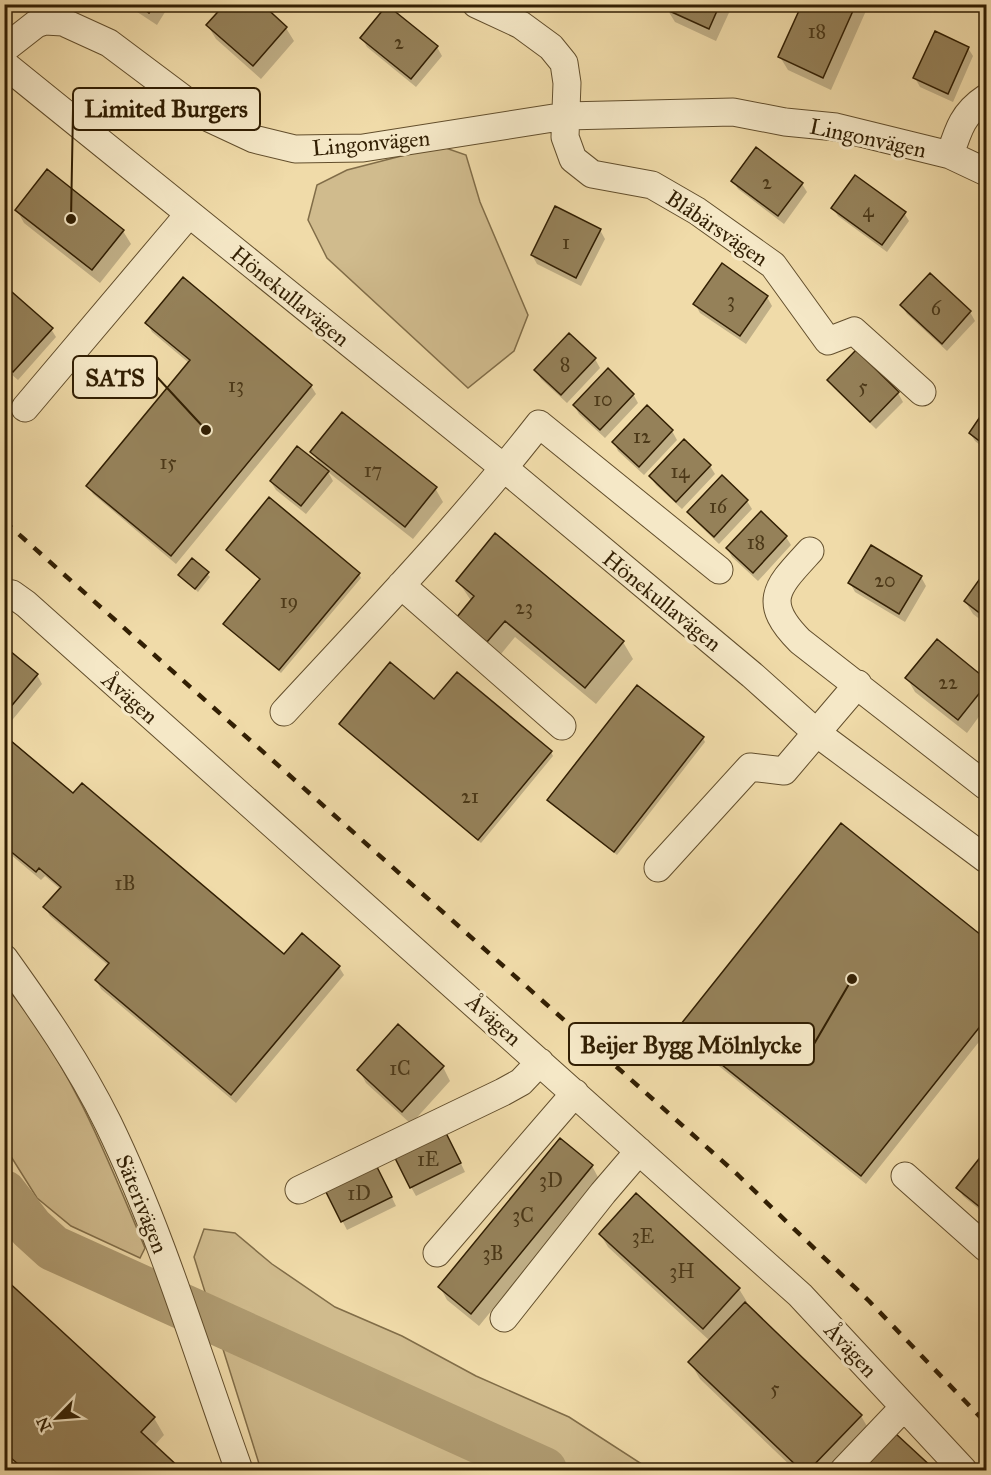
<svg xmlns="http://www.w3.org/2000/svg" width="991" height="1475" viewBox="0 0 991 1475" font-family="'IM FELL Great Primer',serif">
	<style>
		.green { fill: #d0bb8d; stroke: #816d48; stroke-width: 1.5 }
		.shadow { fill: #0003 }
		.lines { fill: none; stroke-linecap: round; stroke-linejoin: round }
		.river { stroke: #af9b71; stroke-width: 46 }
		.building { fill: #958159; stroke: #321f03; stroke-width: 1.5 }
		.minor-casing { stroke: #624e2c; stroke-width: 29 }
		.minor { stroke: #f5e8c7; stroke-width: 27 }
		.rail { stroke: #321f03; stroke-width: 4.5; stroke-dasharray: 10 10; stroke-linecap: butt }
		.labels { text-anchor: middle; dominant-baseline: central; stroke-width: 6; stroke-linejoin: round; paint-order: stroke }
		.number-label { font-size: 20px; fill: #4b3818 }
		.street-label { font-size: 22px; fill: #321f03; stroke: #f5e8c7 }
		.leader { fill: none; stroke: #321f03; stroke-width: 2 }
		.callout-dot { fill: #321f03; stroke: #f5e8c7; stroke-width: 2 }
		.callout { fill: #f5e8c7; stroke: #321f03; stroke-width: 2 }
		.callout-label { font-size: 24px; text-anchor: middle; font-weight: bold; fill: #321f03 }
	</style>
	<rect width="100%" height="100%" fill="#f0dba9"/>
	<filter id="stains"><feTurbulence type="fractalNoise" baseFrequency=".00333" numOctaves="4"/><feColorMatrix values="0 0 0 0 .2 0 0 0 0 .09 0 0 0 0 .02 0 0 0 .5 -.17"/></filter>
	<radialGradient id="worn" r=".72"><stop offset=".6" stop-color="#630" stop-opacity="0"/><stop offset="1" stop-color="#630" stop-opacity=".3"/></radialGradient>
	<path class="green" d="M440 146 466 155 480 202 528 315 514 351 468 388 327 258 308 220 317 185 347 170Z
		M4 984C69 1061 107 1156 145 1248L140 1258 71 1226 37 1198 5 1147Z
		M204 1229 235 1233 272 1264 335 1307 402 1336 476 1376 569 1417 651 1470H261L194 1257Z"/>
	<path class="shadow" d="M125 4H170L157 25Z
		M669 4H733L716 41 675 22 667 9Z
		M804 4H869L831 90 788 70 780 57Z
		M208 26 286 28 294 41 261 79 216 39Z
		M362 38 437 47 442 56 416 87 367 47Z
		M968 48 973 56 953 102 920 87 915 78Z
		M733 181 802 184 807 192 784 224 738 189Z
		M833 208 904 213 909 221 887 252 838 216Z
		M17 210 123 231 131 244 100 283 24 223Z
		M600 230 605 239 581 286 537 264 532 255Z
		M930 275 970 312 975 321 947 351 907 314 902 306Z
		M4 287 51 329 56 337 18 380 4 368Z
		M767 297 772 306 746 344 700 313 695 304Z
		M147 323 311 386 316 394 176 564 93 494 88 486 189 363 152 332Z
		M595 359 600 368 567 403 541 379 536 370Z
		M829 380 898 393 903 402 876 429 834 388Z
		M633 394 638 403 605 438 579 414 574 405Z
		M647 407 672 431 677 440 644 475 618 451 614 442Z
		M986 411V450L975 441 970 433Z
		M312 452 435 488 443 502 413 539 328 472 333 481 306 514 276 490 271 482 320 465Z
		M710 466 715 474 682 509 656 485 651 477Z
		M747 501 752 509 719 544 694 520 689 512Z
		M495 535 623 642 633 659 596 704 515 637 497 659 469 635 472 602 458 581Z
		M786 537 791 545 758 581 732 557 727 548Z
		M227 550 359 574 361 578 281 673 225 624 261 580Z
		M193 560 210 577 198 592 180 575Z
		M986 572V624L973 614 965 601Z
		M921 577 926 586 905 622 855 592 850 583Z
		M937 641 986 680V707L967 733 915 692 907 678Z
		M4 648 37 675 42 684 4 730Z
		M434 701 551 752 553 756 481 843 341 724Z
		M4 737 73 795 284 956 339 967 344 975 236 1103 101 989 96 980 109 966 50 916 45 907 60 889 45 876 41 880 4 849Z
		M703 738 705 742 617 855 549 801Z
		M841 825 986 941V1033L866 1184 684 1038 679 1029Z
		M443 1067 450 1081 411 1124 366 1083 359 1070Z
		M450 1141 465 1172 416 1196 411 1187Z
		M986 1152V1215L963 1196 958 1188Z
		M592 1166 599 1179 479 1326 447 1300 440 1287Z
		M381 1175 396 1206 347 1230 327 1191Z
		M636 1195 739 1289 747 1302 745 1304 861 1416 871 1433 835 1470H795L700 1379 690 1362 710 1341 608 1247 600 1234Z
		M4 1280 154 1418 164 1435 154 1446 180 1470H17L4 1459Z
		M895 1435 932 1470H861Z"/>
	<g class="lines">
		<path class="river" d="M4 1193 31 1228 53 1248 544 1470"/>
	</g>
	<path class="building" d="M136 4H154L149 13Z
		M225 4H262L287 27 253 66 206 25Z
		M667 4H720L709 29 665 9Z
		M802 4H856L823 78 778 57Z
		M387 5 438 46 411 79 360 38Z
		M935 31 969 47 948 94 913 78Z
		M756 147 803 183 778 216 731 181Z
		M47 169 124 230 92 270 15 210Z
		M855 175 906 212 882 245 831 208Z
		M555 206 601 229 576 278 531 255Z
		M722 263 768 296 740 336 693 304Z
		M930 273 971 311 942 344 900 305Z
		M183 277 312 385 171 556 86 486 190 360 145 323Z
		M4 285 53 328 13 372 4 365Z
		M569 333 596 358 561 395 534 370Z
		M856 350 899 392 870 422 827 380Z
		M608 368 634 394 600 430 573 405Z
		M647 405 673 430 639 467 612 442Z
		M986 408V446L969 433Z
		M342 412 437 487 405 527 310 452Z
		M684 439 711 465 676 502 649 476Z
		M297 446 329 471 301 506 270 481Z
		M722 475 748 500 714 537 687 512Z
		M269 497 360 573 279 670 223 624 260 579 226 550Z
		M761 511 787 536 753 573 726 548Z
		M495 533 624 641 585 688 505 621 487 642 457 617 474 596 456 581Z
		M871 545 922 576 899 614 848 583Z
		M192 558 209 572 195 589 178 575Z
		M986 570V618L964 601Z
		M937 639 986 679V685L958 720 905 678Z
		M4 646 38 674 4 715Z
		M390 662 434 699 457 672 552 751 478 840 339 724Z
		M637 685 704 737 614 852 547 800Z
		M4 735 73 793 82 783 284 954 302 933 340 966 231 1095 95 980 109 963 43 907 61 887 39 868 36 872 4 846Z
		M841 823 986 939V1019L861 1176 677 1029Z
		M398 1024 444 1066 402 1112 357 1070Z
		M445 1131 461 1163 410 1188 394 1156Z
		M560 1138 593 1165 471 1314 438 1287Z
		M986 1150V1212L956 1188Z
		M376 1165 392 1197 341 1222 325 1190Z
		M636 1193 740 1288 703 1329 599 1234Z
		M4 1278 155 1417 141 1432 182 1470H25L4 1452Z
		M745 1302 862 1415 809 1470H801L688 1362Z
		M895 1433 935 1470H858Z"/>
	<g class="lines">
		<g class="minor-casing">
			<path id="minor" d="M476 4 521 25 551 47 564 63 567 83 565 137 573 159 592 174 652 185 697 211 773 265 828 341 854 331 922 392
				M4 49 36 24 45 21 63 22 109 43 209 118 254 139 295 149 363 148 566 116 733 112 785 122 836 127 950 155 986 172
				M4 64 504 468 752 675 818 734 986 859
				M950 155C958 130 963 113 986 98
				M25 408 189 214
				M810 551C778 586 760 601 800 641L986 786
				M401 585 562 726
				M4 593 12 594 26 604 800 1295 963 1470
				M284 712C371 618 460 525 539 424L719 570
				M658 868 750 767 784 771 858 684
				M4 958C42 1011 79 1064 108 1123 162 1234 197 1354 239 1470
				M905 1176 986 1248
				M299 1190 503 1092 521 1082 540 1062
				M437 1253 575 1093
				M504 1318 603 1193 639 1151
				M844 1470 904 1407"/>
		</g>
		<use href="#minor" class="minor"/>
		<path class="rail" d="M4 521 738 1175 869 1301 986 1423"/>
	</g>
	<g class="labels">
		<g class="number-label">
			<text x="817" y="31">18</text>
			<text x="399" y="42">2</text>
			<text x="767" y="182">2</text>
			<text x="868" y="210">4</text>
			<text x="566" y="242">1</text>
			<text x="731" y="300">3</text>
			<text x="936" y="308">6</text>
			<text x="565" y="364">8</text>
			<text x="236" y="385">13</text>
			<text x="863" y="386">5</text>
			<text x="603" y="399">10</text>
			<text x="642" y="436">12</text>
			<text x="168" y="462">15</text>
			<text x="373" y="470">17</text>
			<text x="680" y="471">14</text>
			<text x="718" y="506">16</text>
			<text x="756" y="542">18</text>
			<text x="885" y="580">20</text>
			<text x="289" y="601">19</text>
			<text x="524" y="607">23</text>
			<text x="948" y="682">22</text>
			<text x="470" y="796">21</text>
			<text x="125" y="883">1B</text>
			<text x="400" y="1068">1C</text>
			<text x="428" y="1159">1E</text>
			<text x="551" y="1180">3D</text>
			<text x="359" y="1193">1D</text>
			<text x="523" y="1215">3C</text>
			<text x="643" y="1236">3E</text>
			<text x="493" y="1253">3B</text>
			<text x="682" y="1271">3H</text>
			<text x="775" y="1388">5</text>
		</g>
		<g class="street-label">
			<text transform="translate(868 138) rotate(12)">Lingonvägen</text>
			<text transform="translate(371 143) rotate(-5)">Lingonvägen</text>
			<text transform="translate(717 228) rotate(34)">Blåbärsvägen</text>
			<text transform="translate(290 296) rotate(39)">Hönekullavägen</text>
			<text transform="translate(662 601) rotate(39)">Hönekullavägen</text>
			<text transform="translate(130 698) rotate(41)">Åvägen</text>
			<text transform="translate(494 1020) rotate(42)">Åvägen</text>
			<text transform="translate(142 1204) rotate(68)">Säterivägen</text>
			<text transform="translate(851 1350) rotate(47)">Åvägen</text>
		</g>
	</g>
	<path class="leader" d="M71 219L73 109M206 430L157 377M852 979L814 1044"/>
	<g class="callout-dot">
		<circle cx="71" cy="219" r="6"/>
		<circle cx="206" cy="430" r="6"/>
		<circle cx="852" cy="979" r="6"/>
	</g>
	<g class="callout">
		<rect x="73" y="88" width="187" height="42" rx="6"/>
		<rect x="73" y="356" width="84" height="42" rx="6"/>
		<rect x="569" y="1023" width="245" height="42" rx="6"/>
	</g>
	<g class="callout-label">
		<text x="166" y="117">Limited Burgers</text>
		<text x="115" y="386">SATS</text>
		<text x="691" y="1053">Beijer Bygg Mölnlycke</text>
	</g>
	<rect width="991" height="1475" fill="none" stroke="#f0dba9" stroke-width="24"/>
	<rect x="6" y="6" width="979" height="1463" fill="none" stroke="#321f03" stroke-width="3"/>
	<rect x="12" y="12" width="967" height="1451" fill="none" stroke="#321f03" stroke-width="1.5"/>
	<g transform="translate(57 1418) rotate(245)" stroke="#f5e8c7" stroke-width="4.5" paint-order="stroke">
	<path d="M0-4.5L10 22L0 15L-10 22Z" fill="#321f03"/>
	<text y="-9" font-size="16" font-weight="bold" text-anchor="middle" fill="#321f03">N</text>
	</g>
	<rect width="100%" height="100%" filter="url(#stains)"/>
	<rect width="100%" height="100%" fill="url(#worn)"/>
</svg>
